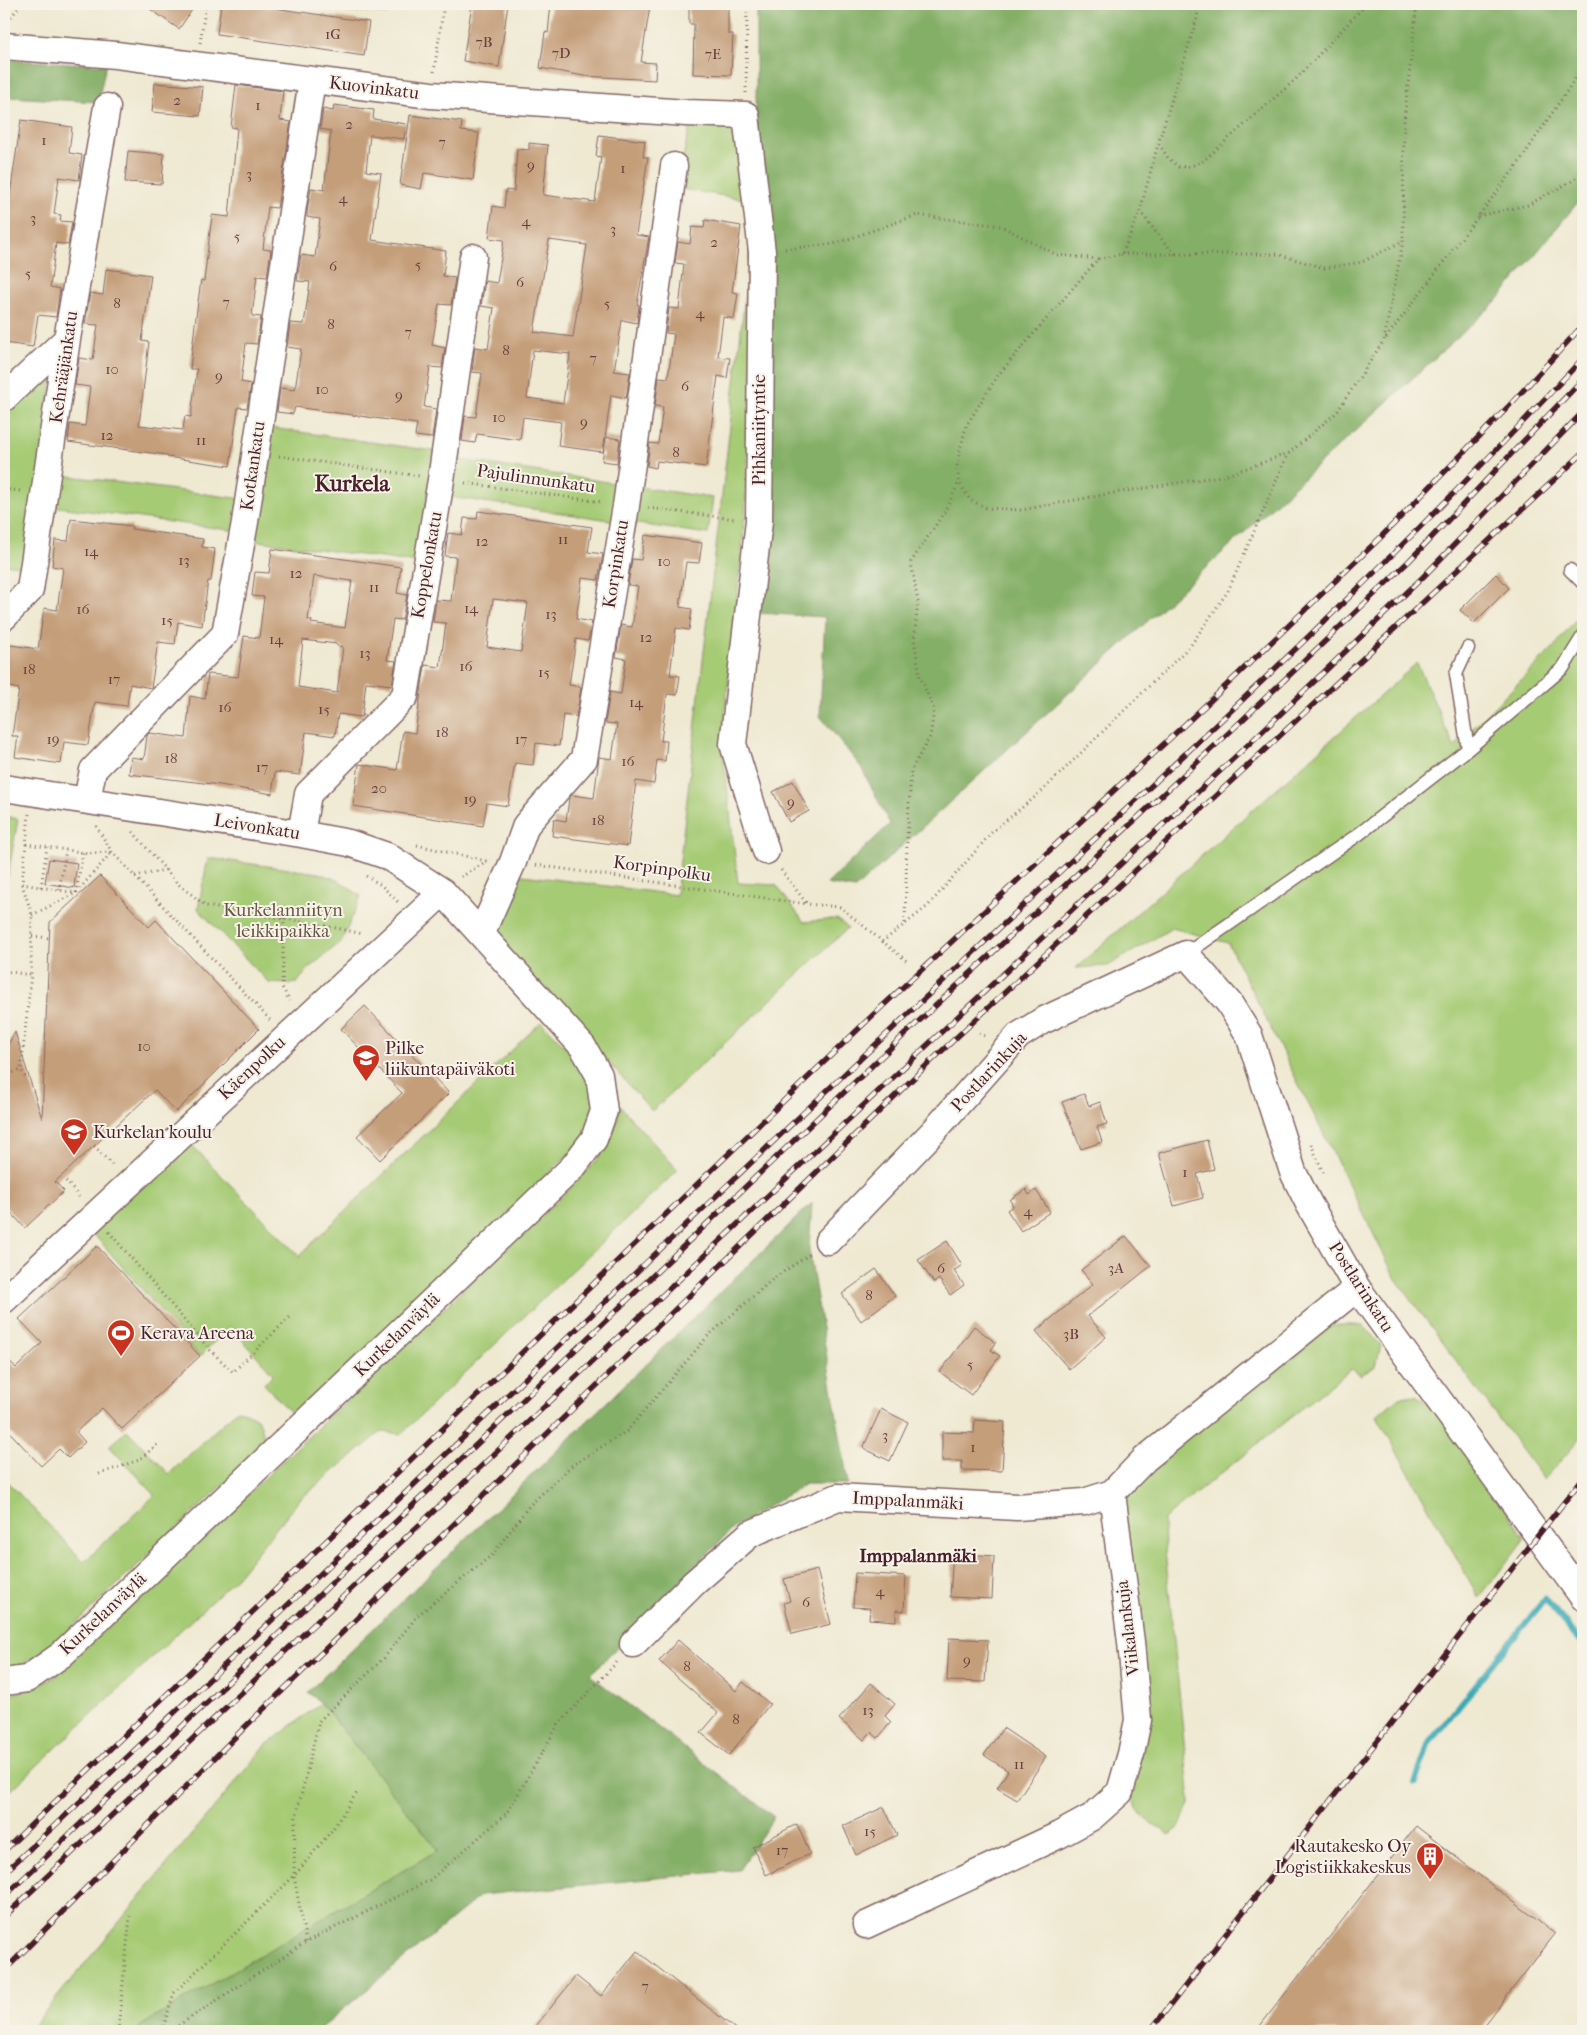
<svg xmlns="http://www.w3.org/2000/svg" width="1587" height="2035" viewBox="0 0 1587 2035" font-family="'IM FELL French Canon',serif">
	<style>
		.green { fill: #a6cb75; stroke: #787550 }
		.forest { fill: #84af66; stroke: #676748 }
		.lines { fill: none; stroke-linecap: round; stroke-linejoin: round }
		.stream { stroke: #39aab5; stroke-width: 6 }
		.building { fill: #c49d79; fill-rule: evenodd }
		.lane-casing { stroke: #846665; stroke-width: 15 }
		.street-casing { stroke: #846665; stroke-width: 29 }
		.path { stroke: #846665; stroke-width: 3; stroke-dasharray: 1 4; stroke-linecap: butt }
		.lane { stroke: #fff; stroke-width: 12 }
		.street { stroke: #fff; stroke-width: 26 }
		.rail-casing { stroke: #4a1f2b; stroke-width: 5.5 }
		.rail { stroke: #f7f3e8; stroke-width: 4; stroke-dasharray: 11; stroke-linecap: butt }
		.labels { text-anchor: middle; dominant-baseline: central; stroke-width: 4; stroke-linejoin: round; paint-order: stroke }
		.number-label { font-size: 15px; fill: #683e3e }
		.street-label { font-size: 18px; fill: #4a1f2b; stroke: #f7f3e8 }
		.park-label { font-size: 18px; fill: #665341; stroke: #f7f3e8 }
		.poi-label { font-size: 18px; fill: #4a1f2b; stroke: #f7f3e8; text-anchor: start }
		.neighbourhood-label { font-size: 19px; font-weight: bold; fill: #4a1f2b; stroke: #f7f3e8 }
		.district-label { font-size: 22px; font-weight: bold; fill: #4a1f2b; stroke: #f7f3e8 }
	</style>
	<rect width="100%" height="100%" fill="#f7f3e8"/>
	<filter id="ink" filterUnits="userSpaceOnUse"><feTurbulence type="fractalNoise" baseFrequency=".02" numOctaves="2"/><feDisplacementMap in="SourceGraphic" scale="10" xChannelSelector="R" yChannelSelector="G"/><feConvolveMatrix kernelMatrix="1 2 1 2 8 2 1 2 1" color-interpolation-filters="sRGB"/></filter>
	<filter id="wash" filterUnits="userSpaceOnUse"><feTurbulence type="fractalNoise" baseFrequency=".0096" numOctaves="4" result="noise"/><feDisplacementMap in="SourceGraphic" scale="20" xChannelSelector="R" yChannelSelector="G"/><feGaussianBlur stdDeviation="1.12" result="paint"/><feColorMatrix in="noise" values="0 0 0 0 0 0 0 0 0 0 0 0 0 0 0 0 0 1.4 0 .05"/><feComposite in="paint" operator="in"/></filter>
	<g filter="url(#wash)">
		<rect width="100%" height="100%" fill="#efe9d2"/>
		<path class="green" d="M691 122 726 125 740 142 749 200 676 188Z
			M753 226 757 252 745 516 722 744 738 883 776 885 804 922 837 919 848 928 652 1111 493 934 515 874 676 895Z
			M54 362 40 472 243 499 237 531 37 504 26 567 4 564V409Z
			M271 428 434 451 418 563 252 540Z
			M454 459 713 498 708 534 449 497Z
			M1583 610V1435L1544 1480 1396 1279 1228 943 1172 928 1108 966 1076 968 1417 663 1454 747 1554 647Z
			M4 816 18 819 4 898Z
			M208 858 318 873 338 880 361 896 342 941 309 968 297 983 289 984 269 983 198 909Z
			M541 1022 584 1065 595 1102 587 1136 297 1419 264 1384 273 1374 230 1326 200 1356 90 1230 189 1142 299 1256Z
			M620 1106 678 1170 401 1434 381 1432 300 1499 236 1578 4 1797V1696L27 1690 55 1677 578 1181C602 1155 614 1143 620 1106Z
			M1326 1322 1336 1325H1363L1381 1345 1376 1366 1361 1375 1351 1369 1164 1519 1165 1550 1190 1802 1179 1828 1169 1835C1149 1821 1139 1819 1131 1794L1124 1498 1144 1473Z
			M1416 1395 1437 1411 1525 1538 1479 1598 1377 1416 1399 1397Z
			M237 1410C259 1413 265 1426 263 1447L51 1647 18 1667 4 1668V1478L84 1562 155 1495 109 1446 127 1430 169 1474Z
			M321 1703 438 1850 139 2027 140 2031H29L265 1746Z"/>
		<path class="forest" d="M756 4H1583V196L1497 301 855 889 827 884 890 824 861 767 820 716 825 617 757 613Z
			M4 60 106 65 98 102 8 97 4 116Z
			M812 1203 809 1250 848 1484H805L733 1528 590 1675 774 1817 739 1870 481 1895 317 2031H140L139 2027 438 1850 321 1703 308 1692Z"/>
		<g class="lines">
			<path class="stream" d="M1415 1783 1429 1743 1545 1599 1579 1639 1583 1640"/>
		</g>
		<g id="blocks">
			<path class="building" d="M143 4H196L179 29Z
				M221 4H246L369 22 364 56 217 34Z
				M472 4H508L499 67 463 61Z
				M551 4H636L650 6 641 62 656 63 655 80 584 76 540 68 545 32 548 33Z
				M689 4H728V34H733L731 75 693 74 694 24H689Z
				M155 83 203 87 200 116 152 112Z
				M236 85 283 91 280 120 291 122 277 208 268 207 263 249 271 250 267 277 257 276 252 316 261 317 257 344 246 343 241 382 251 384 247 408 238 407 230 466 167 457V455L68 442 70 424 85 426 90 387 75 385 79 358 93 360 98 325 85 324 90 293 103 295 106 269 151 275 142 341 149 342 139 425 183 430 185 416 191 417 197 369H190L195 324 201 280 204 281 212 215 229 217 237 128 231 127Z
				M334 105 374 110 373 119 406 124 404 139 370 135 366 171 381 173 372 240 446 251 443 276 455 278 451 305 439 304 432 345 445 348 442 368 430 367 424 407 436 409 432 438 415 436 417 424 295 407 293 414 277 412 280 388 295 390 301 349 287 347 290 323 304 324 310 282 297 281 301 255 315 257 320 219 307 217V212L311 188 324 190 331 131 320 129 323 109 333 111Z
				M410 115 462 122 461 131 479 133 473 180 424 173 421 189 400 185Z
				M21 120 72 127 69 153 82 155 79 180 59 177 54 214 61 215 60 221 72 222 68 245 56 243 50 287 60 289 56 317 38 315 33 347 4 343V235Z
				M599 135 645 141 643 157H648L636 235 649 237 637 304 639 305 637 323 622 320 614 371 630 373 626 398 611 395 603 452 558 446 561 422 523 417 520 440 477 434 475 443 462 441 465 416 476 417 482 373 472 372 475 347 488 349 494 308 481 306 485 281 497 283 504 240 489 238 493 206 504 208 506 190 514 191 517 149 529 150V143L548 145 543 195 595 202 601 157 596 156ZM549 240 587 245 573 337 534 332ZM533 350 570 354 563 403 527 398Z
				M128 151 164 154 162 184 125 182Z
				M705 220 741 226 732 292 738 293 734 319 723 317 718 357 730 358 727 378 718 376 706 467 657 461 656 468 647 466 650 443 658 444 663 407 655 406 659 377 668 378 674 334 666 333 669 308 679 309 684 264 675 263 678 242 690 244 692 227 704 228Z
				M606 437 620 439 617 463 602 461Z
				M478 511 592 527 588 552 603 554 598 580 582 578 576 619 592 622 588 641 576 639 569 685 581 687 576 717 563 715 559 746 536 743 533 765 515 763 508 806 487 803 483 826 353 806 359 764 397 770 403 731 415 733 425 665 440 667 446 623 433 622 436 600 451 601 456 557 445 556 448 533 462 535 464 518 477 519ZM493 599 528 603 521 652 487 647Z
				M71 519 132 526 131 529 203 539 202 547 215 549 211 581H208L202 626 178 622 175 644 158 642 151 688 130 684 127 706 95 702 88 745 64 742 61 764 15 757 18 736H12L19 689 4 686V644L38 649 44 608 57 610 63 568 52 566 55 540 68 541Z
				M645 535 702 543 699 563 686 562 680 607 692 609 689 630 676 628 670 675 680 676 677 695 667 694 661 741H667L665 761 657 760 654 784 636 781 628 846 552 836 554 819 566 821 569 799 572 795 594 798 599 757 612 759 617 724 605 723 610 692 621 694 626 659 616 657 621 625 632 627 638 586 628 585 632 559 641 560Z
				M272 549 401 567 397 593 407 595 402 620 393 619 387 660 396 661 392 685 366 682 362 717 338 714 335 736 306 732 300 775 275 772 272 794 220 785 129 774 131 757 144 759 147 736 149 733 186 738 190 696 205 699 208 674 238 677 244 636 259 638 264 597 252 596 255 572 269 573ZM314 576 352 581 345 628 311 623 312 620H308ZM303 640 337 644V646L343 647 337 693 298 687Z
				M1496 574 1509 588 1474 623 1460 610Z
				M793 781 809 811 789 822 773 792Z
				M49 859 77 863 74 888 45 883Z
				M100 876 149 927 156 920 259 1029 176 1112 155 1090 55 1182 64 1191 25 1228 4 1205V1052L15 1032 42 1119 50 922Z
				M365 1006 449 1093 380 1160 357 1136 402 1093 341 1029Z
				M1084 1094 1089 1106 1100 1102 1107 1124 1097 1127 1102 1142 1081 1149 1062 1102Z
				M1207 1140 1214 1169 1197 1174 1203 1198 1174 1206 1159 1153Z
				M1026 1189 1029 1195 1036 1190 1050 1212 1021 1231 1007 1210 1013 1206 1010 1200Z
				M1126 1236 1151 1266 1088 1316 1106 1337 1069 1369 1036 1331 1093 1284 1081 1270Z
				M947 1241 962 1265 954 1271 964 1285 950 1295 939 1279 934 1283 918 1260Z
				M97 1246 200 1356 122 1429 102 1408 76 1432 85 1442 68 1458 59 1449 41 1466 4 1426V1355L16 1368 42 1343 19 1319Z
				M876 1269 895 1296 861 1321 842 1294Z
				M974 1326 996 1343 991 1350 1000 1356 971 1395 940 1372Z
				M881 1409 908 1422 890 1461 863 1448Z
				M975 1420 1005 1422 1002 1471 962 1470V1461H942V1432L974 1433Z
				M953 1553 994 1556 992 1599 950 1597Z
				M817 1570 831 1624 792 1634 784 1603 790 1601 784 1579Z
				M855 1573 906 1576 904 1611 896 1610V1621L869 1619 870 1608 853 1607Z
				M949 1638 988 1640 985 1682 947 1681Z
				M678 1640 736 1691 743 1682 770 1704 729 1755 701 1733 718 1713 659 1661Z
				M871 1683 895 1704 885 1716 891 1722 878 1738 871 1732 864 1740 839 1719Z
				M1003 1728 1046 1757 1017 1800 997 1788 1008 1771 984 1755Z
				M884 1807 897 1835 856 1855 843 1826Z
				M797 1824 810 1854 766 1875 753 1847Z
				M1416 1826 1555 1934 1480 2031H1256Z
				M637 1951 738 2031H532L576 1976 601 1996Z"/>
		</g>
	</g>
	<g filter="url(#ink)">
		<use href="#blocks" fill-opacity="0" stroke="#846665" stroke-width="1"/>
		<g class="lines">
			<g class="lane-casing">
				<path id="lane" d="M1570 570 1583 583
					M1468 648 1456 674 1468 749
					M1186 954 1359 834 1468 749 1563 668 1583 636"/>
			</g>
			<g class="street-casing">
				<path id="street" d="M4 46 116 55 431 95 686 113 746 115 762 252 759 521 733 744 766 851
					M4 398 67 339
					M4 617 30 590 67 339 107 107
					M4 788 301 834 349 843 387 856 443 892 583 1047 599 1075 604 1111 594 1139 573 1167 61 1655 27 1679 4 1682
					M87 800 93 770 225 634 245 522 312 80
					M301 834 308 794 405 696 441 480 473 257
					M481 934 513 862 526 825 584 759 626 506 674 166
					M828 1241 933 1132 1018 1036 1042 1021 1186 954 1229 1003 1249 1035 1293 1172 1309 1204 1357 1288 1583 1597
					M4 1300 443 892
					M633 1644 694 1583 750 1534 838 1497 1017 1507 1084 1502 1112 1493
					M866 1925 1059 1835 1092 1817 1120 1792 1131 1754 1138 1720 1131 1642 1112 1493 1145 1459 1357 1288"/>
			</g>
			<path class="path" d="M305 4 385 12
				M1199 4 1197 18 1158 144 1140 211 1122 254 1098 259 998 375 966 426 957 463 959 482 970 500 987 508 1021 510 1108 494 1227 475 1289 453 1337 412 1384 340 1403 241 1404 120 1417 4
				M4 18 8 21 21 4
				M200 43 206 4
				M434 72 444 4
				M746 93 747 4
				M1159 144 1168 158 1179 167 1191 166 1202 162 1296 79 1366 4
				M1140 211 1158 235 1176 255
				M1478 216 1528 205 1583 175
				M785 249 834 244 917 215 1001 226 1057 255 1098 259
				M1121 254H1277L1324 268 1362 262 1403 241
				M1386 338 1518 164 1583 67
				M279 456 419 476
				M465 483 602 502
				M4 489 20 491
				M648 508 736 519
				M29 814 26 844 88 853 112 852
				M96 826 112 852 270 1020
				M133 832 177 883 206 906 327 926 363 934
				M26 844 22 884 76 893 83 852
				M417 845 486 861
				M536 865 807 904
				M781 870 807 904 840 907 908 962
				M135 876 166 870
				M366 876 381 885 398 902
				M461 877 487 861
				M22 884 32 915 31 975 21 1070 27 1079
				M41 887 47 847
				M59 890 66 850
				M32 915 76 893 111 853
				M284 918 282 987 290 1001
				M905 923 907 842 911 770 930 737 934 710 920 676 914 639 918 602 911 562 945 511 959 482
				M32 936 49 938
				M882 942 928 906 993 831 1040 793 1191 645 1228 591 1288 454
				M4 971 31 975
				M979 1033 987 1037
				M4 1076 21 1070
				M1311 1144 1324 1175
				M94 1146 114 1167
				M66 1181 79 1197
				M109 1232 211 1351 233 1372 290 1317
				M99 1474 139 1460 159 1443
				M306 1942 294 1876 295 1821 319 1721 384 1658 417 1616 492 1555 529 1506 571 1466 627 1431 708 1336 774 1278 810 1254
				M118 2031 130 1916
				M162 2031 174 1993 294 1876 332 1830 358 1791
				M170 2031 306 1942 430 1880 507 1813 558 1725 619 1660"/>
			<use href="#lane" class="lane"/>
			<use href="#street" class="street"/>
			<g class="rail-casing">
				<path id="rail" d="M4 1851 873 1015 1210 701 1379 539 1508 407 1583 325
					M4 1873C301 1596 593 1311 889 1032 1123 810 1364 595 1583 358
					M4 1897 903 1036 1235 727 1408 562 1583 379
					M4 1917 920 1052 1250 743 1423 577 1583 412
					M4 1971 245 1727 929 1063 1583 453
					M1150 2031 1583 1478"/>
			</g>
			<use href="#rail" class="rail"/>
		</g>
	</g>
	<defs>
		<g id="school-pin" transform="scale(1.4375)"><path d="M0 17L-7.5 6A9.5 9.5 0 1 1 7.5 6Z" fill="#c8321e" stroke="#f7f3e8"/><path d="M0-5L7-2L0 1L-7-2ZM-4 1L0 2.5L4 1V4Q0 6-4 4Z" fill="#fff"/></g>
		<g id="stadium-pin" transform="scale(1.4375)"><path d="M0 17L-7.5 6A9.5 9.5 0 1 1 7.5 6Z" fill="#c8321e" stroke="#f7f3e8"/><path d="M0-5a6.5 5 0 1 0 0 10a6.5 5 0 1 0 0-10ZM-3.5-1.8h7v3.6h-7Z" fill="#fff"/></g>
		<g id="building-pin" transform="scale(1.4375)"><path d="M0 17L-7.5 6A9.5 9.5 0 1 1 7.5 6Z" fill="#c8321e" stroke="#f7f3e8"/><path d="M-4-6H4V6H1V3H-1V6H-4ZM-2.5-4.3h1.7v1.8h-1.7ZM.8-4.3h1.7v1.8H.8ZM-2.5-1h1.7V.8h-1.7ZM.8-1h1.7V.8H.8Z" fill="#fff"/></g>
	</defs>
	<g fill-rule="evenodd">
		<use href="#school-pin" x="366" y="1058"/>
		<use href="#school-pin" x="74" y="1132"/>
		<use href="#stadium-pin" x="121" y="1333"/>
		<use href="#building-pin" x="1430" y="1856"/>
	</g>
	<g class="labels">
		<g class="number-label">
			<text x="333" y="34">1G</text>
			<text x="484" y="42">7B</text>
			<text x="561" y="53">7D</text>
			<text x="713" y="54">7E</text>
			<text x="177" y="100">2</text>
			<text x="258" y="105">1</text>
			<text x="349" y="124">2</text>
			<text x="44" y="140">1</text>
			<text x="442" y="142">7</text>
			<text x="531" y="165">9</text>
			<text x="623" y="168">1</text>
			<text x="249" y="174">3</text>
			<text x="343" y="198">4</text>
			<text x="33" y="218">3</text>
			<text x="526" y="221">4</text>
			<text x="613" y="229">3</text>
			<text x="237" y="236">5</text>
			<text x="714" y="242">2</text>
			<text x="418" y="264">5</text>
			<text x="333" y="266">6</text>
			<text x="28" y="273">5</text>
			<text x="520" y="282">6</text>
			<text x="226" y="302">7</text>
			<text x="117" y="303">8</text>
			<text x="607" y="303">5</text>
			<text x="700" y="313">4</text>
			<text x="331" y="324">8</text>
			<text x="408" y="332">7</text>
			<text x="506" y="350">8</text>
			<text x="593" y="358">7</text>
			<text x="112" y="369">10</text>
			<text x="219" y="376">9</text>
			<text x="685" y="386">6</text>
			<text x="322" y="389">10</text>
			<text x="399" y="395">9</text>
			<text x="499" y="417">10</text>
			<text x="584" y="422">9</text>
			<text x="107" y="435">12</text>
			<text x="201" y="440">11</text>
			<text x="676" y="452">8</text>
			<text x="563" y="539">11</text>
			<text x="482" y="541">12</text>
			<text x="91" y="551">14</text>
			<text x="184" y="560">13</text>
			<text x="664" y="561">10</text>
			<text x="296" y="573">12</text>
			<text x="374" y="587">11</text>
			<text x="471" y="608">14</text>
			<text x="83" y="609">16</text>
			<text x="551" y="614">13</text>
			<text x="167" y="620">15</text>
			<text x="646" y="637">12</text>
			<text x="276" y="639">14</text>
			<text x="365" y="653">13</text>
			<text x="466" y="666">16</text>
			<text x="29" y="669">18</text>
			<text x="544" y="672">15</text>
			<text x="114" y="679">17</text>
			<text x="636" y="702">14</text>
			<text x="225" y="707">16</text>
			<text x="324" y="709">15</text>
			<text x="442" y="732">18</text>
			<text x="53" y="739">19</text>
			<text x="521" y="739">17</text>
			<text x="171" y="758">18</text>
			<text x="628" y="761">16</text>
			<text x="262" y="767">17</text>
			<text x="379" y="788">20</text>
			<text x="470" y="799">19</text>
			<text x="791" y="802">9</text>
			<text x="598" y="820">18</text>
			<text x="144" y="1046">10</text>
			<text x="1185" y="1172">1</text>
			<text x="1028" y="1211">4</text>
			<text x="941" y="1268">6</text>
			<text x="1116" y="1268">3A</text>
			<text x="869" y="1295">8</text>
			<text x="1071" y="1334">3B</text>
			<text x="970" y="1364">5</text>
			<text x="885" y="1435">3</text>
			<text x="973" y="1447">1</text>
			<text x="880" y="1591">4</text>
			<text x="806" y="1602">6</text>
			<text x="967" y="1660">9</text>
			<text x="687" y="1666">8</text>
			<text x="868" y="1710">13</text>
			<text x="736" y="1719">8</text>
			<text x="1019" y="1764">11</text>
			<text x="870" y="1831">15</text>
			<text x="782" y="1850">17</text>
			<text x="645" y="1986">7</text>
		</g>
		<g class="street-label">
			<text transform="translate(374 88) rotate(7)">Kuovinkatu</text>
			<text transform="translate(64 367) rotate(-82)">Kehrääjänkatu</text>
			<text transform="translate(759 430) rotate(-90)">Pihkaniityntie</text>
			<text transform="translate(253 466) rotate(-82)">Kotkankatu</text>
			<text transform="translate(536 479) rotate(8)">Pajulinnunkatu</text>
			<text transform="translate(616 564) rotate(-81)">Korpinkatu</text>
			<text transform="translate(427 565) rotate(-80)">Koppelonkatu</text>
			<text transform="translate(257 827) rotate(9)">Leivonkatu</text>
			<text transform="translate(662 869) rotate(8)">Korpinpolku</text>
			<text transform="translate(252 1068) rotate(-43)">Käenpolku</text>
			<text transform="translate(989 1072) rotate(-47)">Postlarinkuja</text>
			<text transform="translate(1361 1287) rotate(57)">Postlarinkatu</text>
			<text transform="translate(397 1335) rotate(-44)">Kurkelanväylä</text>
			<text transform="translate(908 1501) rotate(3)">Imppalanmäki</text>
			<text transform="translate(103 1614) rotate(-43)">Kurkelanväylä</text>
			<text transform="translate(1128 1628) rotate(-97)">Viikalankuja</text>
		</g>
		<g class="park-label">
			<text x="283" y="910">Kurkelanniityn<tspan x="283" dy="21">leikkipaikka</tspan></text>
		</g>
		<g class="poi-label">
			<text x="385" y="1048">Pilke<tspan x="385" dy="21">liikuntapäiväkoti</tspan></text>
			<text x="93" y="1132">Kurkelan koulu</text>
			<text x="140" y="1333">Kerava Areena</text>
			<text x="1411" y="1846" text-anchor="end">Rautakesko Oy<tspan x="1411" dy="21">Logistiikkakeskus</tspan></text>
		</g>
		<g class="neighbourhood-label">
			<text x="918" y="1556">Imppalanmäki</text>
		</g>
		<g class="district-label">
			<text x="352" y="484">Kurkela</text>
		</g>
	</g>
	<rect width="1587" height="2035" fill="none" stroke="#f7f3e8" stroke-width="20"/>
</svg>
